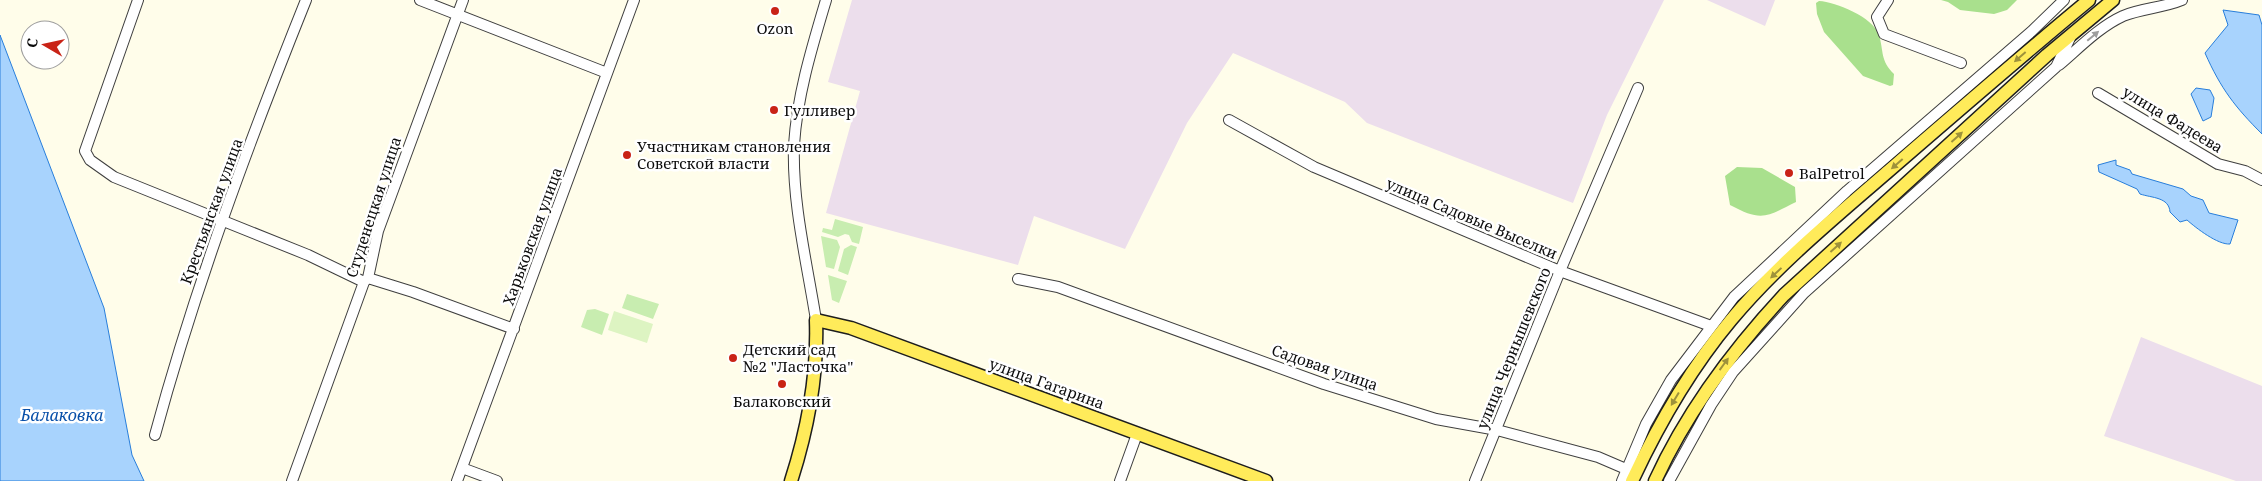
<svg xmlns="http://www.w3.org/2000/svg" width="2262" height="481" viewBox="0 0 2262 481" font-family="'Noto Serif',serif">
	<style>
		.industrial { fill: #ecdeec }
		.green { fill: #c8edb0 }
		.forest { fill: #a9e08d }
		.pitch { fill: #ddf4c2 }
		.water { fill: #a8d3fd; stroke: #287edb }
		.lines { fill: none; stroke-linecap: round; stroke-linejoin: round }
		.minor-casing { stroke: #3f3f3f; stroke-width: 12 }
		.major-casing { stroke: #1d1d1d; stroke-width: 15 }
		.minor { stroke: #fff; stroke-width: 10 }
		.major { stroke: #ffeb5a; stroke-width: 12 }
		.oneway { fill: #9e9e9e }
		.oneway2 { fill: #9e923b }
		.poi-dot { fill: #c92316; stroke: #fff; stroke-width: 2 }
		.labels { text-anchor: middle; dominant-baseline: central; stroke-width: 5; stroke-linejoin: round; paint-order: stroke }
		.poi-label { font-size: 15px; fill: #0c0c0c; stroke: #fff; text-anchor: start }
		.street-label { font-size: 15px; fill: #0c0c0c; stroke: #fff }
		.water-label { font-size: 16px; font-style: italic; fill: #0950a9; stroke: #fff }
	</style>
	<rect width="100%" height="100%" fill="#fffdea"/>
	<path class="industrial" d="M852 0H1664L1607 115 1573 203 1367 123 1345 102 1233 53 1187 123 1125 249 1034 216 1018 265 826 213 860 91 828 82Z
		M1707 0H1775L1765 26Z
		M2141 337 2262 386V481H2236L2104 436Z"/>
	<path class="green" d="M835 219 863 227 859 244 852 242 849 235 845 234 838 237 822 232 823 228 832 230Z
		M821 236 837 240 840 247 834 269 826 267Z
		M851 245 857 247 848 275 838 271 844 249Z
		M828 275 847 281 839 303 832 300Z
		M627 294 659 304 653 319 622 308Z
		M595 309 609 314 602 335 581 327 587 310Z"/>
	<path class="forest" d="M1941 0H2017L2007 10 1994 14 1960 10 1948 2Z
		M1819 1C1836 2 1873 17 1879 35 1884 52 1880 60 1894 74L1893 85 1890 86 1863 76 1824 32 1817 14 1816 3Z
		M1737 167 1762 168 1795 187 1796 202C1766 217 1762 222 1730 205L1725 176Z"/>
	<path class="pitch" d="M614 311 653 324 647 343 608 330Z"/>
	<path class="water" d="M2223 10 2259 15 2262 25V134C2235 107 2221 89 2205 53L2228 25Z
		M0 35 104 308 132 455 144 481H0Z
		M2196 88 2210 90 2214 98 2211 117 2203 121 2191 94Z
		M2116 160V165L2130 170 2132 174 2183 189 2191 196 2203 200 2209 213 2238 220 2230 244C2218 245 2196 228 2187 220L2180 222 2170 212C2169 197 2152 198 2140 194L2137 189 2099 172 2098 165Z"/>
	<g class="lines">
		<g class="minor-casing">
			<path id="minor" d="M138 0 85 151 90 160 114 177 308 255 364 282
				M420 0 607 73
				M1888 0 1877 17 1884 34 1961 63
				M2059 65C2079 48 2099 27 2123 16 2142 8 2163 8 2182 0
				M2098 93 2218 164 2245 171 2262 180
				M1229 120 1314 167 1560 271 1711 326
				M368 278 413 292 514 329
				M1018 279 1058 287 1324 384 1436 419 1497 430 1598 457 1626 469
				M816 320C807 263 792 203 794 145 797 96 812 47 826 0
				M155 435C195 287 249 142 306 0
				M462 468 497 481
				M292 481 364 282 368 278 378 231 463 0
				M457 481 634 0
				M1120 481 1137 434
				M1475 481 1560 271 1638 88
				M1622 481 1646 424 1671 380 1734 297 1847 191 2032 31 2064 0
				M1669 481 1711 405 1733 372 1804 293 2056 67 2070 38"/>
		</g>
		<g class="major-casing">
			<path id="major" d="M791 481C808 428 818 375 816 320L851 328 1266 481
				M1632 481C1659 423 1690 369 1731 320 1776 266 1832 220 1885 174 1952 116 2020 57 2089 0
				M1655 481C1687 411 1732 351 1784 295L2047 55 2113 0"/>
		</g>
		<use href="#minor" class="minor"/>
		<use href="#major" class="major"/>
	</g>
	<defs><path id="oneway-solid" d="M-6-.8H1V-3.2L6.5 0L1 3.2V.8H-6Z" transform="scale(1.25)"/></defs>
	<use class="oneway" href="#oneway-solid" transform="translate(2093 36) rotate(-40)"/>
	<g class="oneway2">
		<use href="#oneway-solid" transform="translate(2020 57) rotate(139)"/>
		<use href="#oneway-solid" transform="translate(1957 137) rotate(-42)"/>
		<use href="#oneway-solid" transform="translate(1897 164) rotate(139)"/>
		<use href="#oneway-solid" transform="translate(1836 247) rotate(-42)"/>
		<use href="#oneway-solid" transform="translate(1776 273) rotate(137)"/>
		<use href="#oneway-solid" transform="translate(1724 364) rotate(-54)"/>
		<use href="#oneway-solid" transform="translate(1675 399) rotate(121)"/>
	</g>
	<g class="poi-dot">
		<circle cx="775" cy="11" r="5"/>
		<circle cx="774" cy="110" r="5"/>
		<circle cx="627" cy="155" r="5"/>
		<circle cx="1789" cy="173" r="5"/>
		<circle cx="733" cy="358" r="5"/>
		<circle cx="782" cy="384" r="5"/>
	</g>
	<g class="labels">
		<g class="poi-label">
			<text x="775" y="28" text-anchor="middle">Ozon</text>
			<text x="784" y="110">Гулливер</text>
			<text x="637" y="146">Участникам становления<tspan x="637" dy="17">Советской власти</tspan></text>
			<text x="1799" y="173">BalPetrol</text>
			<text x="743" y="349">Детский сад<tspan x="743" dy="17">№2 "Ласточка"</tspan></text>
			<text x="782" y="401" text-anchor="middle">Балаковский</text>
		</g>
		<g class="street-label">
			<text transform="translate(2173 119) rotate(31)">улица Фадеева</text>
			<text transform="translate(373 207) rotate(-72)">Студенецкая улица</text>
			<text transform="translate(211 211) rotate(-70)">Крестьянская улица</text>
			<text transform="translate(1472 218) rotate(23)">улица Садовые Выселки</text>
			<text transform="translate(532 236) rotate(-70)">Харьковская улица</text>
			<text transform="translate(1513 348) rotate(-68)">улица Чернышевского</text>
			<text transform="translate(1325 367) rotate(19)">Садовая улица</text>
			<text transform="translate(1047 383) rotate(20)">улица Гагарина</text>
		</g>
		<g class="water-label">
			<text x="62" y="415">Балаковка</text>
		</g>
	</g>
	<g transform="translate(45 45) rotate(279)"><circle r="24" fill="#ffffff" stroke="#9e9e9e"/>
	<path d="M0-4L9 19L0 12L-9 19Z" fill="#c92316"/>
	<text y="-8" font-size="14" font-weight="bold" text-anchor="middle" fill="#0c0c0c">С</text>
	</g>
</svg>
